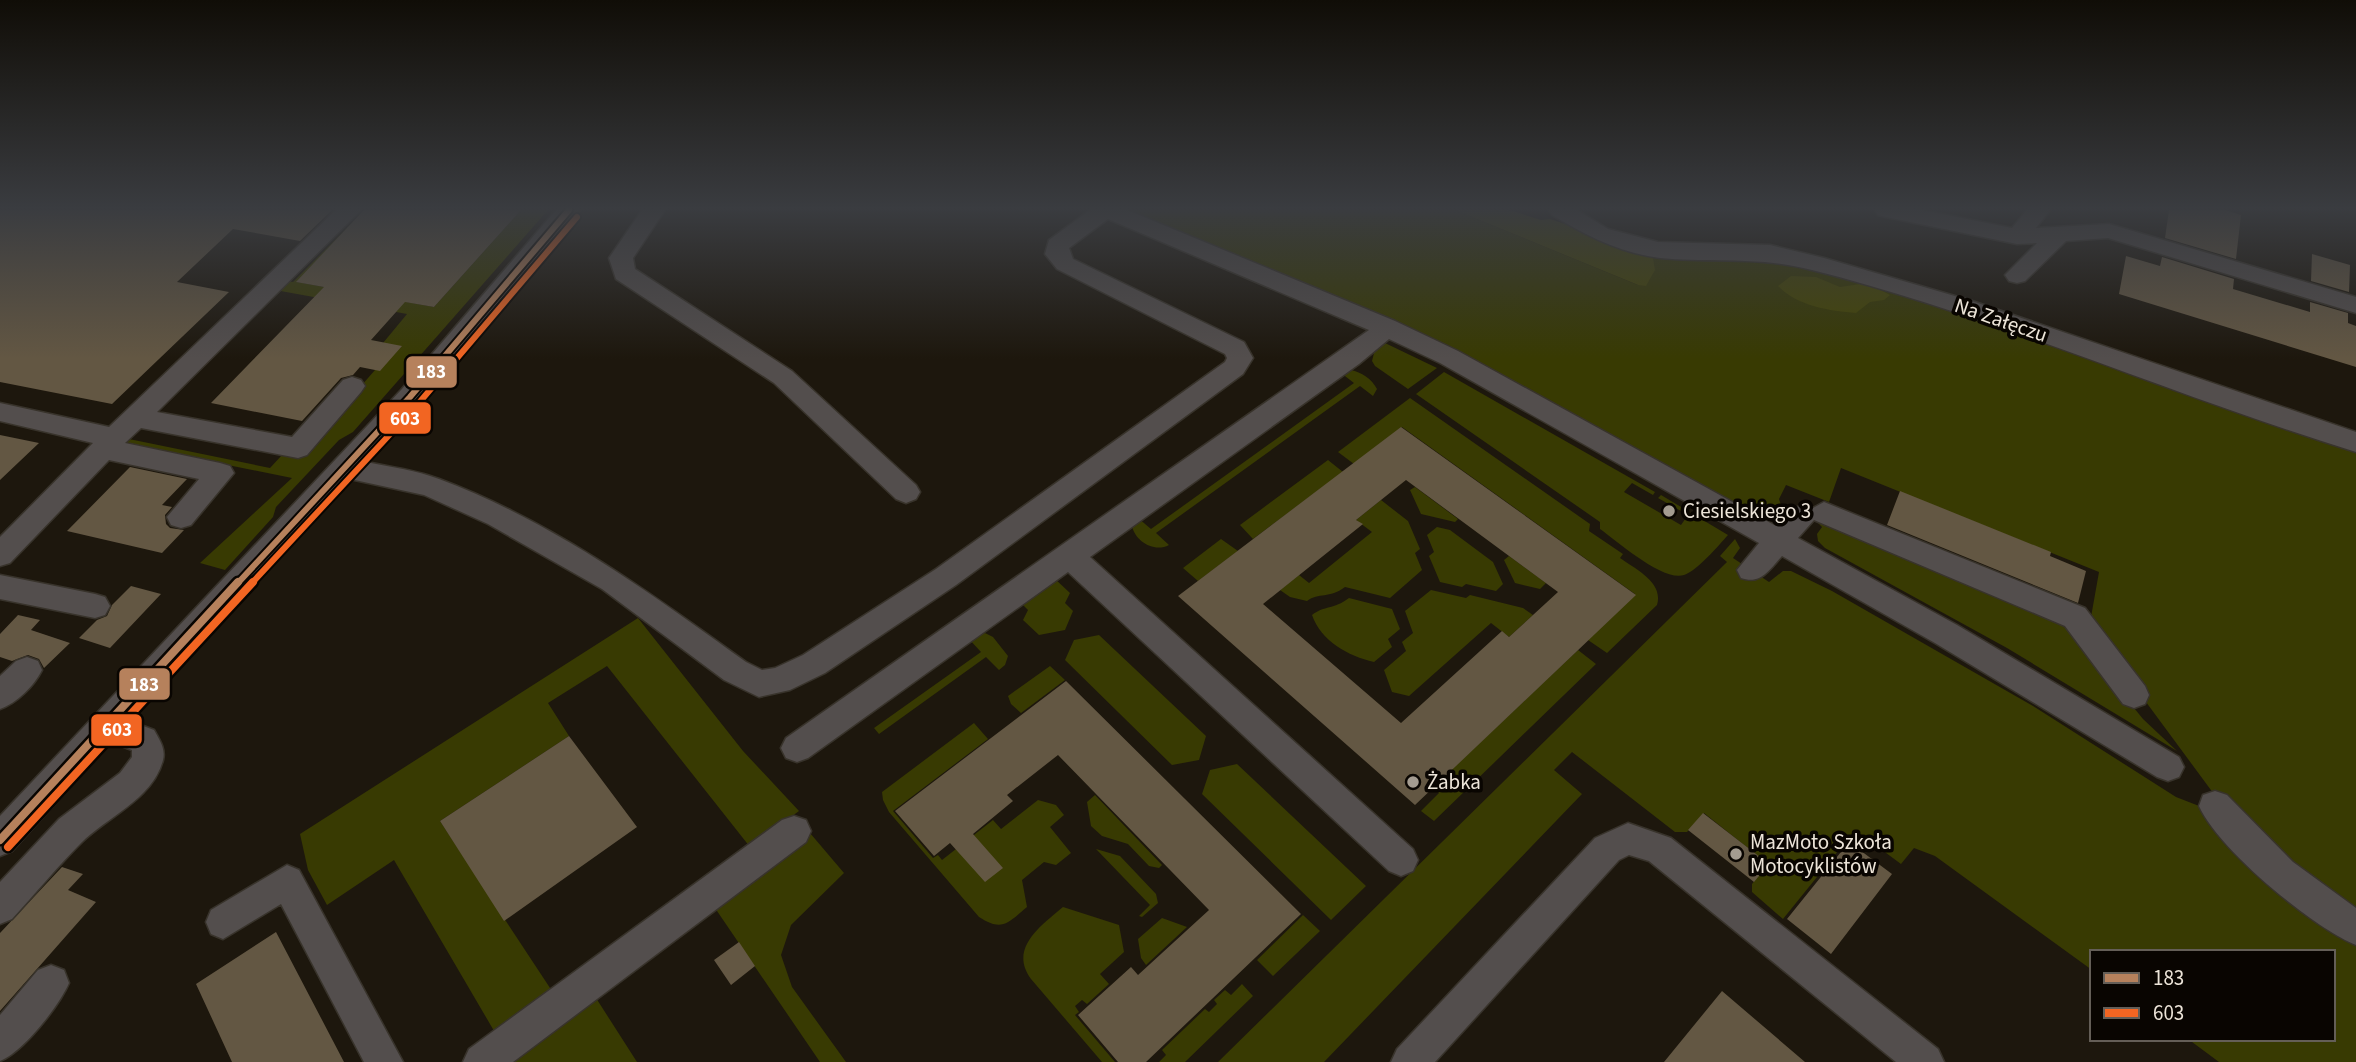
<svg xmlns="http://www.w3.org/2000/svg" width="2356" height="1062" viewBox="0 0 2356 1062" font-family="'Source Sans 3',sans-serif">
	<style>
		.green { fill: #383a02 }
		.forest { fill: #464703 }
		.building { fill: #635743; fill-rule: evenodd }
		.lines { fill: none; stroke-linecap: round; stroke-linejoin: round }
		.minor-casing { stroke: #38332b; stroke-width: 3 }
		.minor { fill: #534e4d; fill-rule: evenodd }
		.bus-1-far1-casing { stroke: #090501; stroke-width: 10 }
		.bus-1-casing { stroke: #090501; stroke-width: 13 }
		.bus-2-far1-casing { stroke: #090501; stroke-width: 10 }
		.bus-2-casing { stroke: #090501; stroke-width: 13 }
		.bus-1-far1 { stroke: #b6815c; stroke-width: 6 }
		.bus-1 { stroke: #b6815c; stroke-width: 8 }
		.bus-2-far1 { stroke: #f26522; stroke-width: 6 }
		.bus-2 { stroke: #f26522; stroke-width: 8 }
		.poi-dot { fill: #a49c91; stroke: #090501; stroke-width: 2.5 }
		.labels { text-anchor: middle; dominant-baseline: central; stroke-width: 7; stroke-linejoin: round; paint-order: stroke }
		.street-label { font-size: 21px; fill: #ece4d8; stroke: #090501 }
		.poi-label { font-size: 21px; fill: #ece4d8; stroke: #090501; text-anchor: start }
		.line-badge { stroke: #090501; stroke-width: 2.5 }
		.badge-label { font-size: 19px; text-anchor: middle; font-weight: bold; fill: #fff }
	</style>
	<rect width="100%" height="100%" fill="#1d170d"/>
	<path class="green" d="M365 210H368L297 282 434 307 521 210H548L353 432 339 440 276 507 273 517 225 570 200 563 292 478 119 443 124 438 270 468 282 455 298 458 375 370 383 343 407 314 275 290 284 280 293 282Z
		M1128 210H1455L1638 285H1646L1649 252 1753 256 1845 274 2356 448V921L2219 801 2115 660 2091 617 2099 572 1841 468 1829 502 1786 485 1779 499 1782 508 1776 513 1765 514 1746 505 1741 510 1415 330Z
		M1385 343 1437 368 1408 389 1375 366 1372 361 1375 349Z
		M1351 370C1361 372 1372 379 1377 389L1373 396 1360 386 1156 533 1169 545C1154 553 1135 541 1132 526L1138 518 1151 529 1354 383 1341 373Z
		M1444 372 1655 492 1653 495 1632 483 1624 492 1681 525 1688 515 1658 498 1661 495 1728 535C1719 545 1697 571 1684 575 1663 582 1617 541 1600 529V522L1416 394Z
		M1410 398 1590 524 1589 531 1623 554 1620 558C1635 569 1664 582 1657 605L1607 653 1588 640 1635 594 1402 427 1354 464 1338 452Z
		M1328 460 1343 472 1253 539 1240 525Z
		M1415 487 1458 519 1455 522 1421 514 1410 490Z
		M1381 500 1408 521 1420 549 1415 553 1422 570 1390 598 1345 587C1329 599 1319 592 1307 601L1290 597 1280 590 1299 575 1309 583 1372 532 1356 520Z
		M1821 518 2065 623 2143 719 2177 751 2007 648 1825 548 1818 541 1817 534 1822 527 1818 523Z
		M1437 527 1450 530 1493 562 1503 584 1496 591 1466 584 1462 587 1440 582 1429 556 1434 552 1427 535Z
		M1221 539 1238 551 1198 581 1183 568Z
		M1735 539 1740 548 1733 558 1769 582 1783 571H1791L1832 591 2033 706 2176 797 2212 811 2356 935V1062H2219L2188 1039H2333V952H2092V970L1935 856 1914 848 1901 864 1855 830 1783 919 1752 892V884L1768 864 1704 813 1687 832H1675L1572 752 1554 770 1582 794 1324 1062H1218L1727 562 1720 556Z
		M1509 556 1546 583 1540 589 1515 583 1504 560Z
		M1054 578 1070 593 1065 603 1073 611 1065 630 1039 635 1023 620 1028 610 1020 602Z
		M1431 590 1466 598 1470 595 1523 608 1533 615 1509 637 1491 623 1409 696 1392 692 1384 670 1406 651 1402 642 1413 633 1405 611Z
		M1349 598 1392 609 1400 629 1388 639 1392 647 1374 662C1348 656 1321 641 1312 615 1325 605 1333 610 1349 598Z
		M638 618 743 751 799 811 750 847 607 666 548 703 569 736 440 821 554 994 497 1036 394 860 327 905 308 870 300 834Z
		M985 633 993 637 1008 656 1005 665 999 670 986 657 879 734 874 728 981 652 968 638Z
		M1099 635 1206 736 1199 760 1172 765 1065 660 1074 640Z
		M1578 650 1596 664 1434 821 1421 811 1439 793 1433 787Z
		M1050 666 1065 680 1021 713 1011 704 1008 696Z
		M974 723 988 739 893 811 933 858 938 855 942 860 993 820 1001 829 1038 800 1056 805 1064 815 1050 827 1071 853 1056 865 1044 862 1022 880 1027 907C1008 923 1002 932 979 917L889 812 883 800 882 792Z
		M1237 764 1366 886 1331 920 1202 794 1210 770Z
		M1095 795 1162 865 1159 868 1149 866 1128 844 1102 836 1091 826 1087 802Z
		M810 833 844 873 791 925 781 955 792 987 846 1062H820L717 911 716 903Z
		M1096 849 1120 856 1156 894 1158 903 1142 917 1139 916 1150 905Z
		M1063 907 1119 925 1124 952 1100 974 1109 984 1087 1004 1082 1000 1075 1006 1079 1012 1075 1015 1115 1062H1102L1031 979C1008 948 1042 925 1063 907Z
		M1303 915 1320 931 1273 976 1257 960Z
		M1162 918 1187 927 1146 965 1141 958 1138 939Z
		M1242 984 1253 996 1185 1062H1159L1166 1055 1162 1050 1205 1009 1209 1012 1217 1004 1214 1000 1225 990 1231 995Z
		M596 998 637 1062H515V1061Z"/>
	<path class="forest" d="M1455 210H1509L1541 220 1550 219 1649 252 1653 258 1655 270 1646 286 1638 285Z
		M1791 276 1816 277 1840 287 1867 283 1890 295 1884 300 1870 302 1856 313C1830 311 1797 306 1778 286Z"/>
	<path class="building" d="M0 210H332L300 241 233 229 177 282 229 292 112 404 0 382Z
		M364 210H521L434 307 405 302 371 340 402 346 380 371 360 367 353 375 341 378 302 421 211 403 324 287 296 282Z
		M2169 210H2225L2241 215 2236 259 2165 238Z
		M2312 254 2350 265 2349 292 2311 281Z
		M2126 256 2160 266 2162 257 2234 279 2233 289 2310 312V302L2348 313V323L2356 326V367L2119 294Z
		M1401 427 1636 595 1415 805 1178 596ZM1406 480 1558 592 1509 637 1502 631 1401 723 1263 604 1363 524 1356 520Z
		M0 435 39 443 0 480Z
		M130 467 187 479 162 505 172 507 165 515 166 524 170 528 184 530 162 553 67 531Z
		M1900 491 2051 552 2050 556 2086 571 2078 603 1887 525Z
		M131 586 161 594 110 648 79 638 97 620 107 616 112 605Z
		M18 615 40 620 31 630 70 643 44 668 39 659 28 655 12 661 0 657V634Z
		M1066 681 1301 914 1146 1062H1118L1078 1015 1131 967 1138 975 1209 910 1058 755 1007 795 1013 801 973 834 1003 868 985 882 950 843 934 856 895 811Z
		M569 736 637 827 504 921 440 821Z
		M1703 813 1769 864 1754 882 1688 830Z
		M1849 842 1892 874 1831 954 1787 919Z
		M62 867 83 874 68 890 96 902 0 1011V933Z
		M276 932 344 1062H232L196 984Z
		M739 942 755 966 731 985 714 960Z
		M1722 991 1805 1062H1664Z"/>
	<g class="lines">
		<g class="minor-casing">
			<path id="minor" d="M336 210H361L157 412 292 437 343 380 352 377 361 380 365 386 361 392 307 455 298 458 141 428 125 443 220 463 230 466 234 473 191 525 181 528 171 525 167 517 199 479 109 460 10 563 0 566V537L93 443 0 421V403L109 427Z
				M556 210H580L419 404 366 462C390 467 416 470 439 479 552 521 649 592 746 662L762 670 775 668 803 655 936 569 1225 362 1227 358 1225 354 1057 269 1045 254 1049 240 1090 210H1127L1395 321 1458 351 1776 526C1787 513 1795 501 1813 508L1824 502 2085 608 2145 686 2149 695 2145 704 2134 708 2123 704 2065 626 1814 520 1798 538 1957 625 2179 757 2184 767 2179 777 2168 781 2157 777 1935 643 1782 556C1769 570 1761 585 1741 578L1737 570 1759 543 1440 363 1389 339 1359 364 1090 557 1413 849 1418 860 1413 871 1401 876 1389 871 1068 572 808 758 797 762 786 758 781 748 786 738 1369 330 1108 219 1069 248 1073 259 1244 342 1253 358 1243 374 956 585 825 673 790 690 759 697 724 680 602 589 488 524 424 495 350 479 130 721 154 730C159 739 166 749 163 760 153 799 107 817 81 843 57 867 35 894 12 919L0 924V882L59 819 120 773 132 757V750L111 742 12 851 0 856V816L401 390Z
				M642 210H665L633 258 635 269 792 371 916 485 920 492 916 499 906 503 896 499 774 383 616 279 609 258Z
				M1549 210H1577L1608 229 1658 242 1770 245 1824 258 1972 301 2356 432V452C2174 396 1998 317 1812 270 1759 256 1712 263 1660 258 1620 253 1585 235 1552 215Z
				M1875 210H1922L2012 228 2027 210H2050L2036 228 2109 224 2356 297V313L2108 238 2066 241 2025 281 2017 283 2009 281 2005 275 2037 243 2017 244 1886 217 1878 215Z
				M0 575 95 594 105 597 110 606 105 615 95 618 0 599Z
				M27 657 38 661 42 670C34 686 17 703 0 709V676L16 661Z
				M2215 791 2227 795 2293 862 2356 908V945C2312 927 2218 849 2199 806L2203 795Z
				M794 816 806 820 811 831 806 842 513 1062H463L469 1049 782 820Z
				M1628 823 1671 838 1938 1049 1944 1062H1896L1649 861 1629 855 1619 860 1435 1062H1391L1397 1049 1595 838Z
				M287 865 299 870 403 1062H364L281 904 223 939 211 934 206 922 211 910Z
				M51 965 64 970 69 983C59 1006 23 1052 0 1061V1015L38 970Z"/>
		</g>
		<use href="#minor" class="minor"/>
		<g class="bus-1-far1-casing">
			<path id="bus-1-far1" d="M237 584 410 397 569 210"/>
		</g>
		<g class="bus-1-casing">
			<path id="bus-1" d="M0 840 238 582"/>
		</g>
		<g class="bus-2-far1-casing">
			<path id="bus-2-far1" d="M251 584 418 404 577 217"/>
		</g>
		<g class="bus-2-casing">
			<path id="bus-2" d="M8 847 253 582"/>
		</g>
		<use href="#bus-1-far1" class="bus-1-far1"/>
		<use href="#bus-1" class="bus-1"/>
		<use href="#bus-2-far1" class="bus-2-far1"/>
		<use href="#bus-2" class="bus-2"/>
	</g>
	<linearGradient id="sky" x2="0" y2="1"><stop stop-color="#100d07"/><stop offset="0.58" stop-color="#3a3c40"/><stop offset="1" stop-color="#3a3c40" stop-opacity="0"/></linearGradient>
	<rect width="2356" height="359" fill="url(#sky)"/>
	<g class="poi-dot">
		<circle cx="1669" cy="511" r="7"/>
		<circle cx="1413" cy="782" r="7"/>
		<circle cx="1736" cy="854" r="7"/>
	</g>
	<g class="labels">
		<g class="street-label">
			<text transform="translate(2001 320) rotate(19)">Na Załęczu</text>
		</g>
		<g class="poi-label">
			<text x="1683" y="511">Ciesielskiego 3</text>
			<text x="1427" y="782">Żabka</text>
			<text x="1750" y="842">MazMoto Szkoła<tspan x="1750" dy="24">Motocyklistów</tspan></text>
		</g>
	</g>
	<g class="line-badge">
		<rect x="405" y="355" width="53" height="34" rx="7" fill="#b6815c"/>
		<rect x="378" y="401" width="54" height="34" rx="7" fill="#f26522"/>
		<rect x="118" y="667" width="53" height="34" rx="7" fill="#b6815c"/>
		<rect x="90" y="713" width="53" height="34" rx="7" fill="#f26522"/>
	</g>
	<g class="badge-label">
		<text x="431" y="378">183</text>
		<text x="405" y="425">603</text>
		<text x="144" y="691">183</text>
		<text x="117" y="736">603</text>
	</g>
	<rect x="2090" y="950" width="245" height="91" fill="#090501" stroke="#645e57" stroke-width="2"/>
	<rect x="2104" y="973" width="35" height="10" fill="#b6815c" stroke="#645e57" stroke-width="2"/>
	<text x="2153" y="985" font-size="21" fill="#ece4d8">183</text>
	<rect x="2104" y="1008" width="35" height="10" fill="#f26522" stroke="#645e57" stroke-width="2"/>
	<text x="2153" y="1020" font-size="21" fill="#ece4d8">603</text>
</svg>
